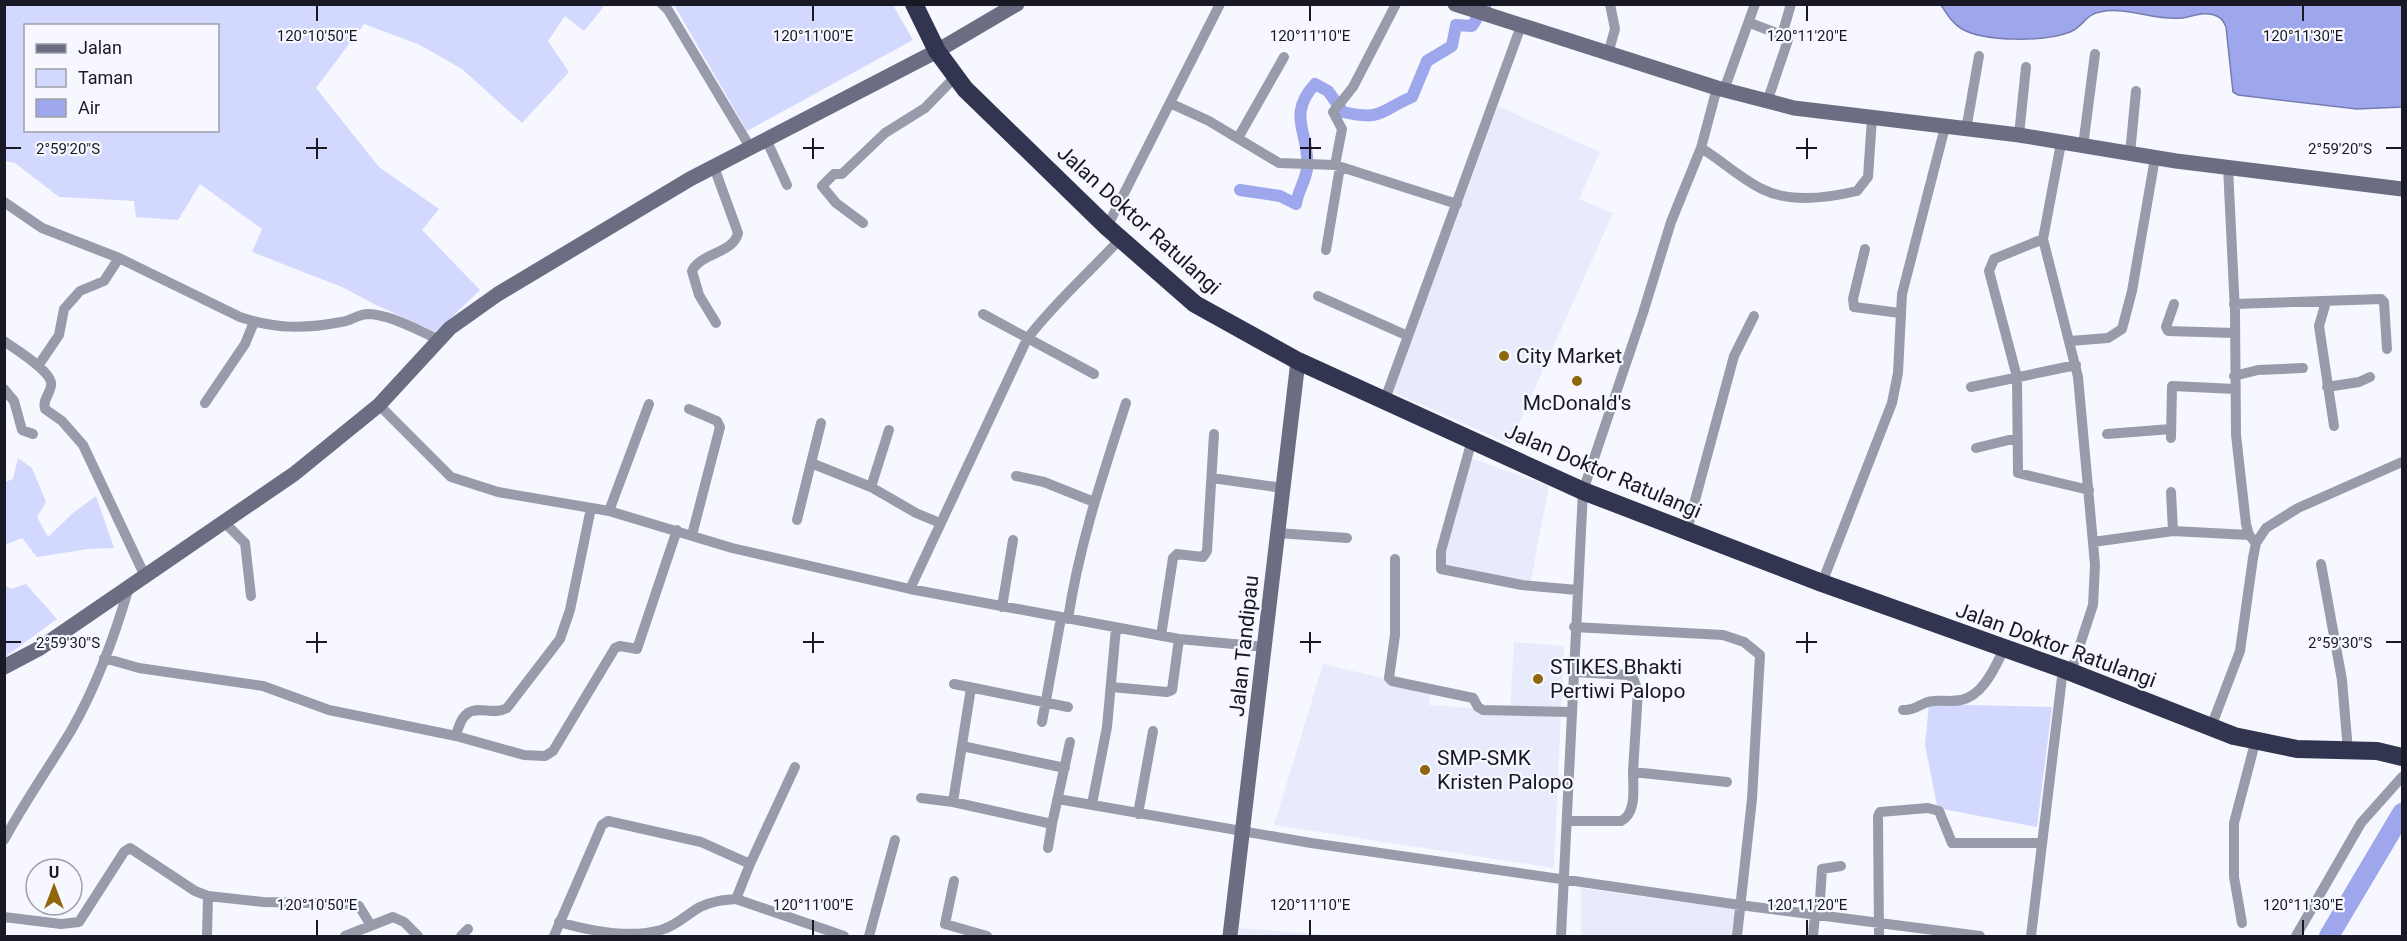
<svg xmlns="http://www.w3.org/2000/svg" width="2407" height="941" viewBox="0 0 2407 941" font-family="Roboto,sans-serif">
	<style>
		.built { fill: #e8ebfb }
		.green { fill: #d3d8fe; fill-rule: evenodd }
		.water { fill: #9fa7ec; stroke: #767cb0; stroke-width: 1.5 }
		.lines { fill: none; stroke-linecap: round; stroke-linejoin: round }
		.canal { stroke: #9fa7ec; stroke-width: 12 }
		.river { stroke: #9fa7ec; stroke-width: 20 }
		.street { stroke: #989ba9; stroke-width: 10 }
		.secondary { stroke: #6b6e82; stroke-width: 15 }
		.highway { stroke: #323550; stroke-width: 18 }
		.ticks { fill: none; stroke: #181925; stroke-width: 2 }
		.poi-dot { fill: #8e670b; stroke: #f7f8ff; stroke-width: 2 }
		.labels { text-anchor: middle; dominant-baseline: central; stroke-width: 4.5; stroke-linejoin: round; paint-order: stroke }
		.street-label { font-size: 21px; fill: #181925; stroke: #f7f8ff }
		.poi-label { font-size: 21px; fill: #181925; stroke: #f7f8ff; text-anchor: start }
		.ticks-label { font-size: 15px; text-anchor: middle; fill: #181925; stroke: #f7f8ff; stroke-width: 4.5; stroke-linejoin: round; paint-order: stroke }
	</style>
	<rect width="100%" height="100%" fill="#f7f8ff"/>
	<path class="built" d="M1498 106 1600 152 1579 199 1613 213 1510 444 1393 392Z
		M1468 457 1549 486 1530 585 1438 568Z
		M1514 642 1564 646 1554 868 1274 825 1323 664 1431 689 1429 705 1510 711Z
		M1581 888 1739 910 1736 936H1581Z
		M1239 928 1341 936H1238Z"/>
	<path class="green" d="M4 5H605L584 31 565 16 548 41 569 72 522 123 462 69 418 44 364 24 316 88 379 167 439 209 422 230 480 290 436 332 376 305 342 287 252 252 262 229 200 184 178 220 136 217 134 201 59 197 15 163 5 161ZM26 26H218V130H26Z
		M674 5H893L913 40 747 131Z
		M18 458 32 468 46 502 37 517 48 537 73 513 96 496 114 548 88 549 37 557 22 538 5 545V482L13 479Z
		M26 584 57 619 5 657V585L11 589Z
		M1929 704 2052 707 2037 827 1943 809 1937 805 1925 745Z"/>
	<path class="water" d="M1941 5H2402V107L2357 109 2238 95 2233 92 2226 27C2223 20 2221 17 2214 15 2202 11 2193 17 2182 18 2154 21 2128 6 2100 12 2086 14 2083 27 2070 32 2045 42 1985 42 1962 29 1952 23 1947 14 1941 5Z"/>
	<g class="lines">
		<path class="canal" d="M1240 190 1280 196 1296 204C1298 191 1305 182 1307 169 1311 134 1285 117 1315 84L1328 91 1343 112C1383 121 1379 111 1412 97L1427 61 1452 46 1456 25 1472 26 1486 4"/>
		<path class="river" d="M2329 936 2402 813"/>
		<path class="street" d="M662 4 668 10 750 147
			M1750 23 1787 37 1788 40 1767 102
			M1782 35 1791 4
			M1608 54 1615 29 1610 4
			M1717 88 1701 148C1721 160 1740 178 1762 189 1790 203 1828 198 1857 191L1868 177 1872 118
			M1724 90 1755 4
			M1172 104 1209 121 1279 163 1335 165 1457 204
			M1966 130 1979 56
			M2019 135 2026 67
			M1238 138 1284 57
			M766 139 787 185
			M2083 146 2095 54
			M2130 154 2136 91
			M1335 165 1342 129 1333 112 1353 87 1396 4
			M714 167 738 233C734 253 700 253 692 271L699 295 716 323
			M2228 167 2235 312 2236 435 2246 524 2249 535 2256 543
			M4 202 42 228 119 258 240 317C275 329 305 329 341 322 350 321 359 314 368 314 392 315 417 330 438 339
			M863 223 836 203 822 186 834 174H842L885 133 925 108 956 76
			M1107 227 1220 4
			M2043 239 2061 143
			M1865 249 1853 299 1854 307 1900 313
			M1326 250 1340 167
			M1318 296 1408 336
			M2326 302 2319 326 2334 426
			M2174 304 2166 327 2168 331 2235 333
			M2234 304 2381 299 2384 302 2387 349
			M983 314 1094 374
			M4 341C15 349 48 369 51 382 53 391 42 398 45 409L62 421 83 445 144 574
			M2070 341 2108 338 2122 329 2132 291 2155 158
			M38 366 59 335 64 309 80 291 104 281 119 258
			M2234 376 2258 370 2303 368
			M1971 387 2076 365
			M2327 387 2359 382 2370 377
			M4 389 14 401 22 430 33 434
			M1384 402 1521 26
			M205 403 245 344 254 322
			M379 405 451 477 498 492 609 511 732 548 910 589 1179 639 1266 647
			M689 409 717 421 720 427 692 535
			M2107 434 2171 429
			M2171 438 2172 386 2235 389
			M1472 440 1441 551V569L1522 585 1577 590
			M1976 448 2017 438
			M811 463 821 423
			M1016 476 1044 482 1094 502
			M1212 478 1283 488
			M871 487 889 430
			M609 511 649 404
			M797 520 811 463 871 487 916 513 940 523
			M225 523 245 543 251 596
			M1687 530 1734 356 1754 316
			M2173 531 2249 535
			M1278 533 1347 538
			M2093 542 2173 531 2171 492
			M1395 559V635L1389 678 1392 681 1473 698 1478 707 1483 710 1571 712
			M2321 564 2342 680 2348 751
			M1822 583 1892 403 1898 373 1902 294 1945 127
			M910 589 1027 339C1055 302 1089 273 1120 239
			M1002 607 1013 540
			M1068 619C1079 545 1103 474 1126 403
			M1574 627 1723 635 1744 642 1760 655 1752 799 1737 936
			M1161 636 1173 558 1177 554 1203 557 1207 551 1214 434
			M104 658 139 668 263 686 329 710 456 736 524 755 545 756 553 751 615 648 620 646 637 649 677 530
			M1573 672 1628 675 1633 678 1638 691 1633 772 1727 782
			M2071 672 2093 605 2095 565 2078 377 2043 239 1994 259 1989 271 2017 377 2018 473 2089 490
			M954 684 1068 707
			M1111 687 1167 692 1172 690 1179 639
			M971 688 953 802 1052 824 1070 742
			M1903 710C1917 711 1920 702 1933 701 1942 700 1952 702 1961 700 1983 696 1995 667 2004 649
			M1042 722 1061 618
			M2211 727 2240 651 2253 558 2256 543 2266 528 2298 508 2402 462
			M456 736C466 693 488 719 507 708L560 639 570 610 591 508
			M962 746 1065 768
			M921 798 953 802
			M1058 799 1311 843 1740 905 1980 936
			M1092 804 1107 727 1116 628
			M1138 814 1153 731
			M1567 821H1621C1637 813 1633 788 1633 772
			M4 840C25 801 50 766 72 729 97 685 115 635 129 587
			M1048 848 1052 824
			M750 864 795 767
			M954 881 945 924 987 936
			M1819 915 1822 869 1841 866
			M4 917 61 924 79 922 124 852 130 848 195 891 208 896 263 902 355 904 359 906 370 924
			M559 922C590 931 629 939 661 930 678 925 687 914 700 907 712 901 724 900 736 899
			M2242 923 2234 877V823L2255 743
			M207 936 208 896
			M345 936 393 917 404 922 418 936
			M461 936 468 929
			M554 936 602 825 608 821 701 842 750 864 736 899 844 936
			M869 936 895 840
			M1561 936 1583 491 1643 313 1671 222 1701 148
			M1813 936 1815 915
			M1879 936 1878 816 1880 812 1928 808 1939 811 1952 843H2042
			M2031 936 2063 669
			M2296 936 2361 823 2402 777"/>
		<path class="secondary" d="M1455 4 1717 88 1794 108 2019 135 2176 161 2402 189
			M4 667 40 648 294 474 379 405 450 328 498 294 690 179 937 51 1017 4
			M1230 936 1298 361"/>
		<path class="highway" d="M914 4 937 51 965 89 1107 227 1195 304 1298 361 1583 491 1822 583 2063 669 2234 736 2297 749 2377 751 2402 757"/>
	</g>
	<path class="ticks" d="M317 6V21M813 6V21M1310 6V21M1807 6V21M2303 6V21M317 138V159M813 138V159M1310 138V159M1807 138V159M6 148H21M306 148H327M803 148H824M1300 148H1321M1796 148H1817M2386 148H2401M317 632V653M813 632V653M1310 632V653M1807 632V653M6 642H21M306 642H327M803 642H824M1300 642H1321M1796 642H1817M2386 642H2401M317 920V935M813 920V935M1310 920V935M1807 920V935M2303 920V935"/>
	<g class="poi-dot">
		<circle cx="1504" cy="356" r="6"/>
		<circle cx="1577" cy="381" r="6"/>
		<circle cx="1538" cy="679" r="6"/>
		<circle cx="1425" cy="770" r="6"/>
	</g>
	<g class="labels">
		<g class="street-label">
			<text transform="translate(1139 220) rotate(42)">Jalan Doktor Ratulangi</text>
			<text transform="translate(1603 471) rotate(23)">Jalan Doktor Ratulangi</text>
			<text transform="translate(2056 645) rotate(20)">Jalan Doktor Ratulangi</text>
			<text transform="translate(1244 646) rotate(-84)">Jalan Tandipau</text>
		</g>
		<g class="poi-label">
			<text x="1516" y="356">City Market</text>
			<text x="1577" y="403" text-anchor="middle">McDonald's</text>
			<text x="1550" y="667">STIKES Bhakti<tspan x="1550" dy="24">Pertiwi Palopo</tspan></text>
			<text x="1437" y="758">SMP-SMK<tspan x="1437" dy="24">Kristen Palopo</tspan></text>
		</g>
	</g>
	<g class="ticks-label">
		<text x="317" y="41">120°10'50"E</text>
		<text x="813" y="41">120°11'00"E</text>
		<text x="1310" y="41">120°11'10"E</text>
		<text x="1807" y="41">120°11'20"E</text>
		<text x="2303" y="41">120°11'30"E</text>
		<text x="68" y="154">2°59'20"S</text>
		<text x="2340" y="154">2°59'20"S</text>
		<text x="68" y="648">2°59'30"S</text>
		<text x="2340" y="648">2°59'30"S</text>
		<text x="317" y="910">120°10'50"E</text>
		<text x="813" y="910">120°11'00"E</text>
		<text x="1310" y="910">120°11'10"E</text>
		<text x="1807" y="910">120°11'20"E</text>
		<text x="2303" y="910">120°11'30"E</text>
	</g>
	<rect width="2407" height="941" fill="none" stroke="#181925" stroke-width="12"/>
	<rect x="24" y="24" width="195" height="108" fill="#f7f8ff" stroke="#9e9fa8" stroke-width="1.5"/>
	<rect x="36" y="44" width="30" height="9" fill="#6b6e82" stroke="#9e9fa8" stroke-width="1.5"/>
	<text x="78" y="54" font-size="18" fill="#181925">Jalan</text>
	<rect x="36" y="69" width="30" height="18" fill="#d3d8fe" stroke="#9e9fa8" stroke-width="1.5"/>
	<text x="78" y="84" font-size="18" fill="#181925">Taman</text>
	<rect x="36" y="99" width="30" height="18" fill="#9fa7ec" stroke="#9e9fa8" stroke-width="1.5"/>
	<text x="78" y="114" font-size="18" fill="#181925">Air</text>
	<g transform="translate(54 887)"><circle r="28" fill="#f7f8ff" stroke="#9e9fa8" stroke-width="1.5"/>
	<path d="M0-4.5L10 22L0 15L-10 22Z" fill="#8e670b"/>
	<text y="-9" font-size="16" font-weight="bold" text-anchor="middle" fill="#181925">U</text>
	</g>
</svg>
